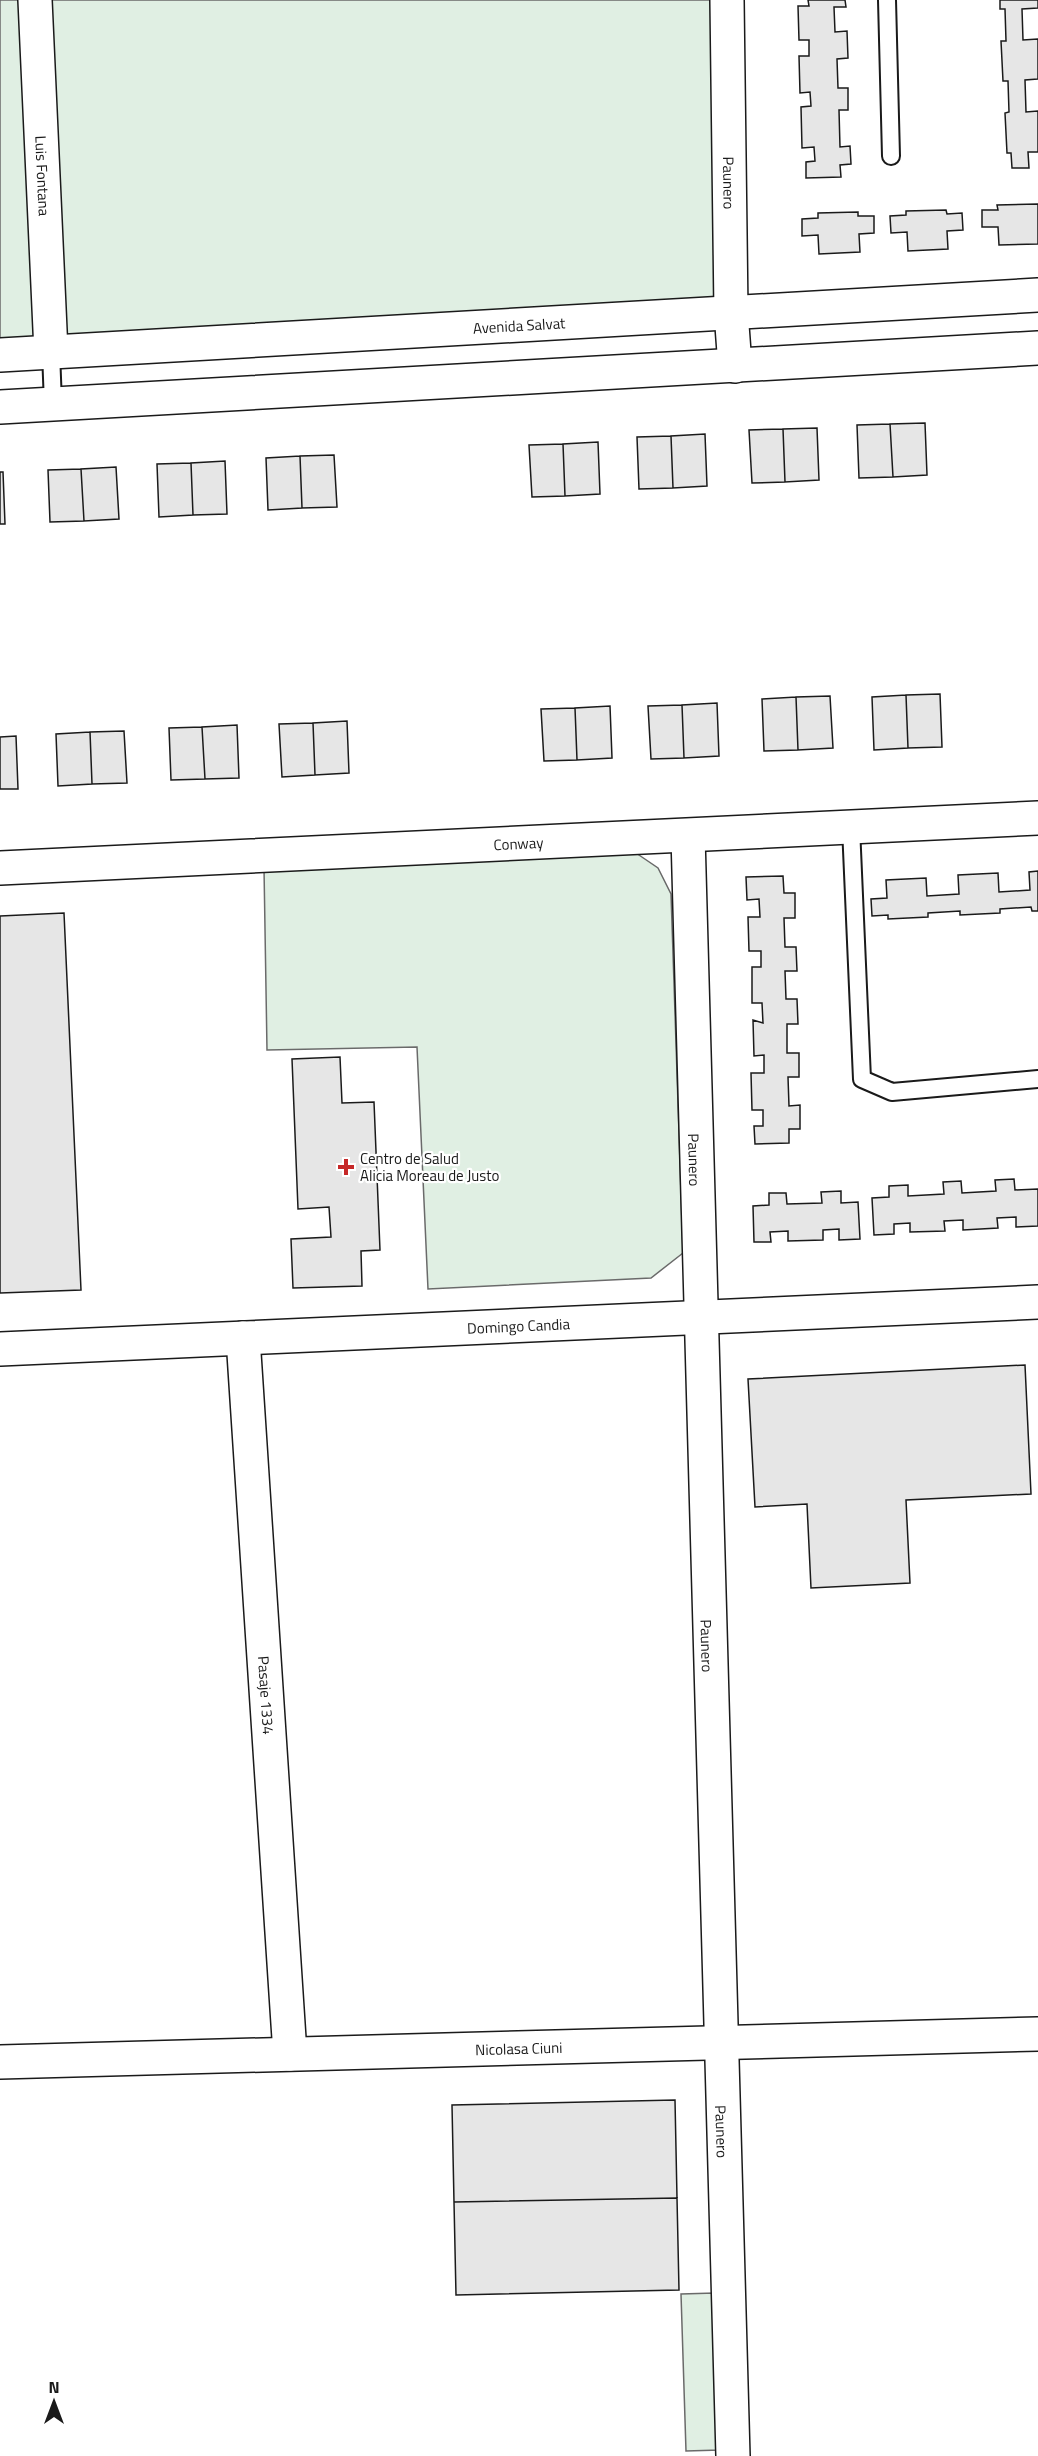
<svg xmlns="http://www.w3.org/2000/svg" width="1038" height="2456" viewBox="0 0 1038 2456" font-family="'Titillium Web',sans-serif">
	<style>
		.green { fill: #e0efe3; stroke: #6a6a6a; stroke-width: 1.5 }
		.building { fill: #e6e6e6; stroke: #1a1a1a; stroke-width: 1.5 }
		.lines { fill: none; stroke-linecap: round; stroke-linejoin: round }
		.service-casing { stroke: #1a1a1a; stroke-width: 20 }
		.minor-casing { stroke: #1a1a1a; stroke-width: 36 }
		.tertiary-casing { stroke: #1a1a1a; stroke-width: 36 }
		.service { stroke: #fff; stroke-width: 16 }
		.minor { stroke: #fff; stroke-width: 33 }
		.tertiary { stroke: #fff; stroke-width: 33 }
		.poi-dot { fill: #c62828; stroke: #fff; stroke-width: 2 }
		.labels { text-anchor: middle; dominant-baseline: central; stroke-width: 4.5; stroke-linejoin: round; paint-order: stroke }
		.street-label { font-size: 15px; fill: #1a1a1a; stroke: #fff }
		.poi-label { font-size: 15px; fill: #1a1a1a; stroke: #fff; text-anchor: start }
	</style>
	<rect width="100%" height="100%" fill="#fff"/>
	<path class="green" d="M0 0H727L731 312 0 355Z
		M636 853 658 868 671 894 683 1253 651 1278 428 1289 417 1047 267 1050 264 868Z
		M715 2293 720 2450 686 2451 681 2294Z"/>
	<path class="building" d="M808 0H845L846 7H834L835 32 847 31 848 58 837 59 838 88H848V110H839L840 147 850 146 851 164 840 165 841 177 806 178V162L815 161 814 147 802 148 801 107 811 106 810 92 800 93 799 56H809V40H799L798 6H809Z
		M1000 0H1038V8L1022 9 1023 40 1038 39V79L1025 80 1026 112 1038 111V152H1028L1029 168H1012L1011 153H1007L1005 113 1009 112 1008 81H1003L1001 41H1006L1005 9H1000Z
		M1038 204V244L999 245 998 227H982V210H998L997 205Z
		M946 210 947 214 962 213 963 230 947 231 948 249 908 251 907 232 891 233 890 216 906 215V211Z
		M858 212V216H874V233L859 234 860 252 819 254 818 235 802 236V219L818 218V213Z
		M925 423 927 475 893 477 890 424Z
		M890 424 893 477 859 478 857 425Z
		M817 428 819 480 785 482 783 429Z
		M783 429 785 482 752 483 749 430Z
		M705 434 707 486 673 488 671 436Z
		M671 436 673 488 639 489 637 437Z
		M598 442 600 494 565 496 563 444Z
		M563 444 565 496 532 497 529 445Z
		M334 455 337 507 302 508 300 456Z
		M300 456 302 508 268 510 266 458Z
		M225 461 227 514 193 515 191 463Z
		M191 463 193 515 159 517 157 464Z
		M116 467 119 519 84 521 81 469Z
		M81 469 84 521 50 522 48 470Z
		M0 472H3L5 524H0Z
		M940 694 942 747 908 748 906 695Z
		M906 695 908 748 874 750 872 697Z
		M830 696 833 748 798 750 796 697Z
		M796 697 798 750 764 751 762 699Z
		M717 703 719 756 684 758 682 705Z
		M682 705 684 758 651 759 648 706Z
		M610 706 612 758 577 760 575 708Z
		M575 708 577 760 544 761 541 709Z
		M347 721 349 773 315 775 313 723Z
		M313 723 315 775 282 777 279 724Z
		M237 725 239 778 205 779 202 727Z
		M202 727 205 779 171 780 169 728Z
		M124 731 127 783 92 784 90 732Z
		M90 732 92 784 58 786 56 734Z
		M16 736 18 789H0V737Z
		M1038 871V911H1032L1031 907 1000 909V913L960 915V911L928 913V917L888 919V915L872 916 871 899 887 898 886 880 926 878 927 896 959 894 958 875 998 873 999 892 1030 890 1029 872Z
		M783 876 784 893H795V918H784L785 947H796L797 971H785L786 999H797L798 1024H787V1053H799V1077H788L789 1106 800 1105V1129H789V1143L755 1144 754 1126H763V1110H752L751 1073H764V1055L754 1056 753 1020 763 1023 762 1003H752V967H761V951H749L748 917H760L759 899 747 900 746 877Z
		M64 913 81 1290 0 1293V916Z
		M340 1057 342 1103 374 1102 380 1250 361 1251 362 1286 293 1288 291 1239 331 1237 329 1207 298 1209 292 1059Z
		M1014 1179 1015 1190 1038 1189V1226L1016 1227V1217L997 1218 998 1228 963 1230V1220L944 1221 945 1231 910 1232V1223L894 1224V1234L874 1235 872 1198 889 1197V1186L908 1185V1196L944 1194 943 1182 961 1181 962 1193 996 1191 995 1180Z
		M841 1191V1203L858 1202 860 1239 839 1240V1229L823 1230V1240L788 1241V1231L770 1232 771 1242H754L753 1206 769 1205V1193H786L787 1204 822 1203 821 1192Z
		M1025 1365 1031 1494 906 1500 910 1583 811 1588 807 1504 755 1507 748 1379Z
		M675 2100 677 2198 454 2202 452 2105Z
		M677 2198 679 2290 456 2295 454 2202Z"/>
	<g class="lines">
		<g class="service-casing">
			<path id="service" d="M887 0 891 156
				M51 352 53 404
				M851 827 862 1079 892 1092 1038 1079"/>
		</g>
		<g class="minor-casing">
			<g id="minor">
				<path id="s1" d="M35 0 51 352"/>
				<path id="s2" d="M727 0 731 312 735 366"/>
				<path id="s3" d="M688 836C698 1376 714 1916 733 2456"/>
				<path id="s4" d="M0 868 1038 818"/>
				<path id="s5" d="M243 1338 290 2054"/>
				<path id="s6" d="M0 1349 1038 1302"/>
				<path id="s7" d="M0 2062 1038 2034"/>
			</g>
		</g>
		<g class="tertiary-casing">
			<g id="tertiary">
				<path id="s8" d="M0 355 1038 295"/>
				<path d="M0 407 1038 348"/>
			</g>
		</g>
		<use href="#service" class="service"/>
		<use href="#minor" class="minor"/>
		<use href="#tertiary" class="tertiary"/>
	</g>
	<path class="poi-dot" d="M343 1158h6v6h6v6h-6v6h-6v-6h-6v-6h6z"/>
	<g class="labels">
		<g class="street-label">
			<text stroke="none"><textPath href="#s1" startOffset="176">Luis Fontana</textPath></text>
			<text stroke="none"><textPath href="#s2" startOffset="183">Paunero</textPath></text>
			<text stroke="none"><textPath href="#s8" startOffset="520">Avenida Salvat</textPath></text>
			<text stroke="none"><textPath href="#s4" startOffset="519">Conway</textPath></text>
			<text stroke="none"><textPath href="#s3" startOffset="324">Paunero</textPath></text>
			<text stroke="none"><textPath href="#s6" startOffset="519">Domingo Candia</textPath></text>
			<text stroke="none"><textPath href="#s3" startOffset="810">Paunero</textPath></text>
			<text stroke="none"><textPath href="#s5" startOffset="358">Pasaje 1334</textPath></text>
			<text stroke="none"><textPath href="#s7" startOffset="519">Nicolasa Ciuni</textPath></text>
			<text stroke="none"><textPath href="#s3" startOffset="1296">Paunero</textPath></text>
		</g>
		<g class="poi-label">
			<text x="360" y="1158">Centro de Salud<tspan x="360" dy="17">Alicia Moreau de Justo</tspan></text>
		</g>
	</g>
	<g transform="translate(54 2402)" stroke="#ffffff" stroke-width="4.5" paint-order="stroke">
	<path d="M0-4.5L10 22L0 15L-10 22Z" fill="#1a1a1a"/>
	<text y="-9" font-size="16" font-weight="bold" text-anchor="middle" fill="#1a1a1a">N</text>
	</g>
</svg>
